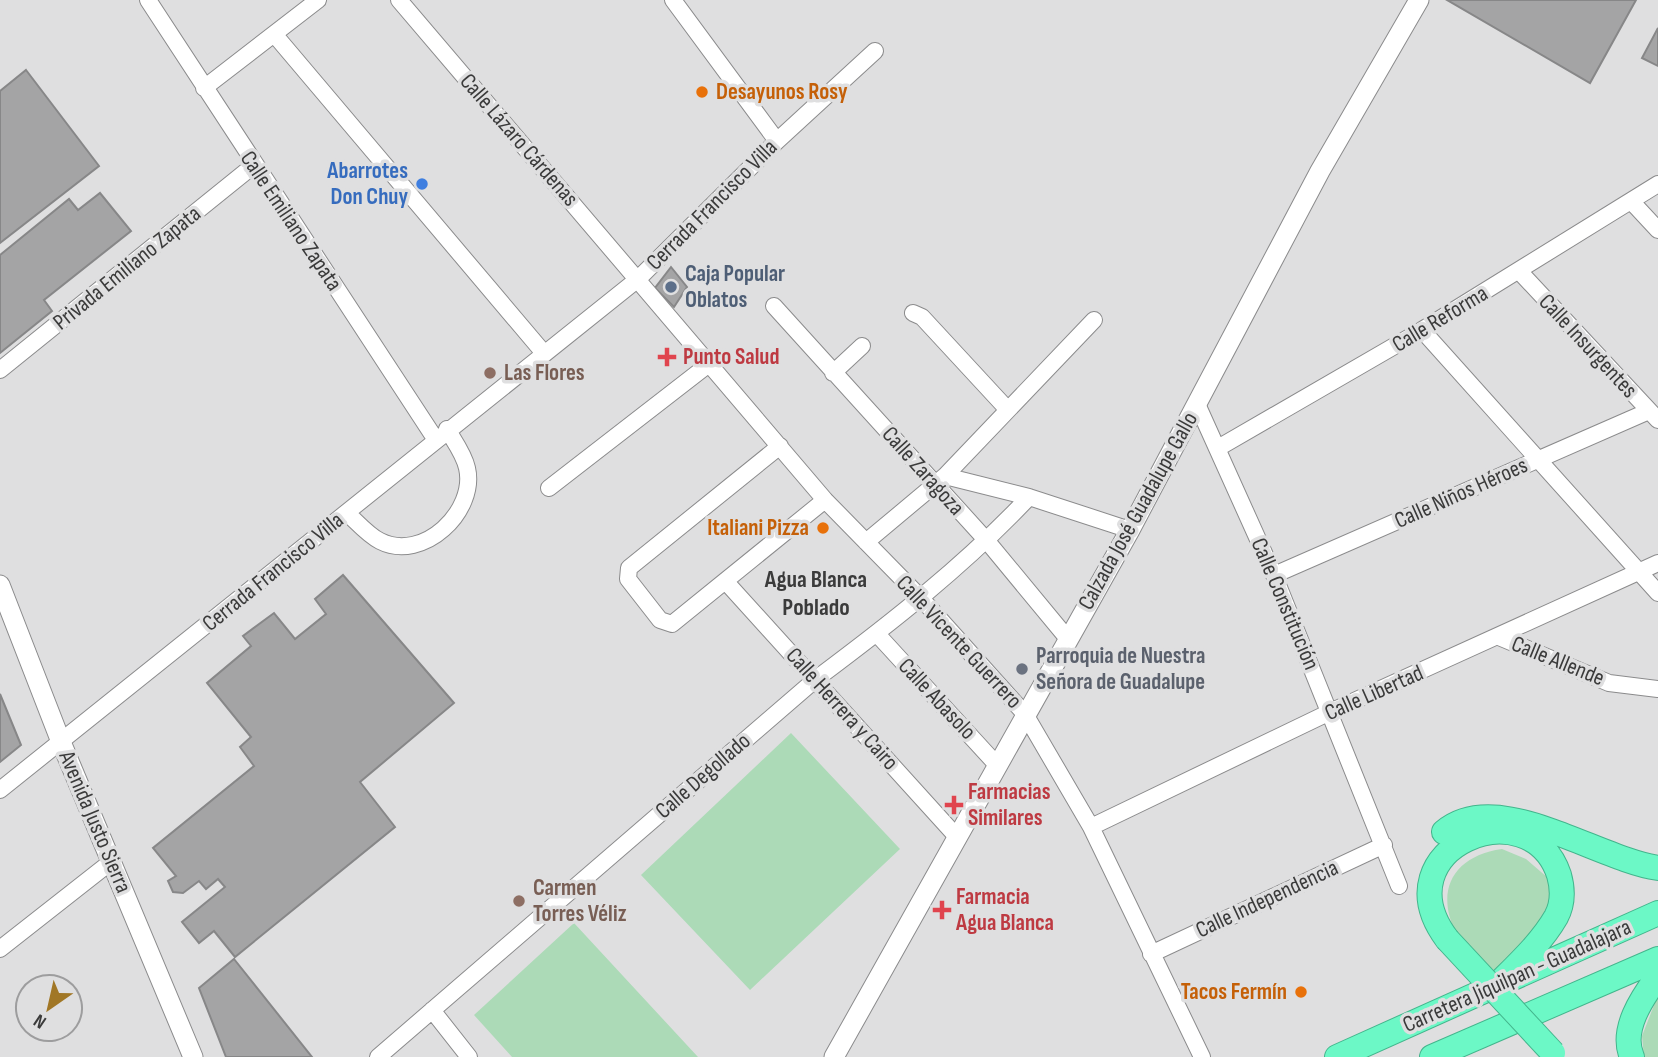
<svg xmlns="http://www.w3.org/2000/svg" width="1658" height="1057" viewBox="0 0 1658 1057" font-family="'Sofia Sans Condensed',sans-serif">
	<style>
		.green { fill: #acdab7 }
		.building { fill: #a4a4a5; stroke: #878788; stroke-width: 2 }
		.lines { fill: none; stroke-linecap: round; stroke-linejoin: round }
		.minor-casing { stroke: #8b8b8c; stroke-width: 18 }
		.tertiary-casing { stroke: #8b8b8c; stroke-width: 21 }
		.trunk-casing { stroke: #43b58c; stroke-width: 26 }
		.minor { stroke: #fff; stroke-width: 16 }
		.tertiary { stroke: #fff; stroke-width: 19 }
		.trunk { stroke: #6cf8c6; stroke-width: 24 }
		.trunk-bridge-casing { stroke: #43b58c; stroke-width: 26; stroke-linecap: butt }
		.trunk-bridge { stroke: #6cf8c6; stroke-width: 24 }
		.food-dot { fill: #e8710a; stroke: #dfdfe0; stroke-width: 2.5 }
		.shop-dot { fill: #3f7fe0; stroke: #dfdfe0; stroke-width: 2.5 }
		.service-dot { fill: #5c6f8a; stroke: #dfdfe0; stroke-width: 2.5 }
		.health-dot { fill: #e0444e; stroke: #dfdfe0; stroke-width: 2.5 }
		.education-dot { fill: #8d6e63; stroke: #dfdfe0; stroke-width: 2.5 }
		.worship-dot { fill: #6b7280; stroke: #dfdfe0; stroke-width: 2.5 }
		.labels { text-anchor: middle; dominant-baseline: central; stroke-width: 7; stroke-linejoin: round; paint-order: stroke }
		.food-label { font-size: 23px; font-weight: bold; fill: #c56008; stroke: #dfdfe0; text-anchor: end }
		.street-label { font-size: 23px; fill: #3b3b3b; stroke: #dfdfe0 }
		.shop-label { font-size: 23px; font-weight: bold; fill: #366cbe; stroke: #dfdfe0; text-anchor: end }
		.service-label { font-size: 23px; font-weight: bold; fill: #4e5e75; stroke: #dfdfe0; text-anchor: start }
		.health-label { font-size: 23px; font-weight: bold; fill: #be3a42; stroke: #dfdfe0; text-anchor: start }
		.education-label { font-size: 23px; font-weight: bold; fill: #785e54; stroke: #dfdfe0; text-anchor: start }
		.worship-label { font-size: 23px; font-weight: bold; fill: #5b616d; stroke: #dfdfe0; text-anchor: start }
		.neighbourhood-label { font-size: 24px; font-weight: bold; fill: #3b3b3b; stroke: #dfdfe0 }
	</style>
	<rect width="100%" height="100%" fill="#dfdfe0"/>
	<path class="green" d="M791 733 900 849 750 990 641 875Z
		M1502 849 1526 859 1555 884 1553 912 1495 982C1483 967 1465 952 1457 935 1434 891 1453 856 1502 849Z
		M574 923 698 1057H512L474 1015Z
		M1658 995V1057H1644L1642 1036Z"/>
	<path class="building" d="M1447 0H1636L1590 83Z
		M1658 28V66L1642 58Z
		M26 70 99 166 0 243V91Z
		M100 193 131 231 44 300 52 311 0 353V255L69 199 78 210Z
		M671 267 687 287 674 307 655 288Z
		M343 575 454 703 360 782 395 827 235 957 214 931 199 943 182 922 225 887 218 879 206 889 199 881 183 893 173 892 168 881 176 876 153 848 254 766 240 747 251 737 207 683 251 646 243 636 274 613 295 639 326 614 315 599Z
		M0 694 21 745 0 762Z
		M234 959 312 1057H226L199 988Z"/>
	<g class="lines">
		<g class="minor-casing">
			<path id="minor" d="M148 0 436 440
				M399 0 825 500 920 597 1025 714 1091 827 1202 1057
				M673 0 777 141
				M274 34 543 352
				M204 88 318 0
				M1631 201 1658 230
				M1519 271 1658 420
				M774 306 987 541 1068 639
				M913 313 922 317 1008 410
				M1422 330 1658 593
				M0 370 254 165
				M833 373 862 346
				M1197 404 1274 575 1399 886
				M780 446 629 568 628 579 660 620 672 624 825 500
				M1218 448 1422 330 1658 184
				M945 476 1029 497 1130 530
				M549 488 709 364
				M347 513C357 522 368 535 380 541 423 563 477 511 467 468 464 454 454 441 447 429
				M866 542 945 476 1094 320
				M1274 575 1649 411
				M727 583 957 837
				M877 634 997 765
				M1499 637 1609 683 1658 689
				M0 790 638 279 777 141 875 51
				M1091 827 1330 712 1658 563
				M0 949 112 861
				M1151 954 1384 845
				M432 1010 469 1057
				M378 1057 816 679C891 623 965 565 1029 497"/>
		</g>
		<g class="tertiary-casing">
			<path id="tertiary" d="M0 585 61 742 193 1057
				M834 1057 1130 530 1320 171 1419 0"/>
		</g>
		<g class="trunk-casing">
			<path id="trunk" d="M1444 832C1497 787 1597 859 1658 868
				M1447 939C1379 848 1530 786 1559 875 1563 889 1563 904 1556 917 1541 943 1517 965 1496 986
				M1337 1057 1658 913
				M1432 1057 1658 959
				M1632 1057C1620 1030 1642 998 1658 976"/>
		</g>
		<use href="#minor" class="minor"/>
		<use href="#tertiary" class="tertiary"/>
		<use href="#trunk" class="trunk"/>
		<g class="trunk-bridge-casing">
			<path id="trunk-bridge" d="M1447 939 1553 1053"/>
		</g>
		<use href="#trunk-bridge" class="trunk-bridge"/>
	</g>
	<g class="food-dot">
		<circle cx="702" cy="92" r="7"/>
		<circle cx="823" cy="528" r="7"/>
		<circle cx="1301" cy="992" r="7"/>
	</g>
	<circle class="shop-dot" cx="422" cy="184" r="7"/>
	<circle class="service-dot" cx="671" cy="287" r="7"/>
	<g class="health-dot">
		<path d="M663.5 346.5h7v7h7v7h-7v7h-7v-7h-7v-7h7z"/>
		<path d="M950.5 794.5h7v7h7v7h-7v7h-7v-7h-7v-7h7z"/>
		<path d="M938.5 899.5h7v7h7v7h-7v7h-7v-7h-7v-7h7z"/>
	</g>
	<g class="education-dot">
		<circle cx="490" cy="373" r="7"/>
		<circle cx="519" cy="901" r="7"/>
	</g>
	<circle class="worship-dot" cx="1022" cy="669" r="7"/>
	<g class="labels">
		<g class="food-label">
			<text x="716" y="92" text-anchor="start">Desayunos Rosy</text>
			<text x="809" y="528">Italiani Pizza</text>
			<text x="1287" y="992">Tacos Fermín</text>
		</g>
		<g class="street-label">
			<text transform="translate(519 140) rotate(49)">Calle Lázaro Cárdenas</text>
			<text transform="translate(712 205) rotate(-45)">Cerrada Francisco Villa</text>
			<text transform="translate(291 221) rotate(56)">Calle Emiliano Zapata</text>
			<text transform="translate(127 268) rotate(-39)">Privada Emiliano Zapata</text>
			<text transform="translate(1440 319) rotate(-31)">Calle Reforma</text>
			<text transform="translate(1588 346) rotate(47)">Calle Insurgentes</text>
			<text transform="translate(923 471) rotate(48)">Calle Zaragoza</text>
			<text transform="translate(1461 493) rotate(-24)">Calle Niños Héroes</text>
			<text transform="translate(1138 511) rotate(-61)">Calzada José Guadalupe Gallo</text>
			<text transform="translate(273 572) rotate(-39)">Cerrada Francisco Villa</text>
			<text transform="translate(1285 604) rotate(67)">Calle Constitución</text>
			<text transform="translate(959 642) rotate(47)">Calle Vicente Guerrero</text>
			<text transform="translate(1558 661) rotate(22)">Calle Allende</text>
			<text transform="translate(1374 693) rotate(-24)">Calle Libertad</text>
			<text transform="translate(937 699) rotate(47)">Calle Abasolo</text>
			<text transform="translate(842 709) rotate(48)">Calle Herrera y Cairo</text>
			<text transform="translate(703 776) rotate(-41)">Calle Degollado</text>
			<text transform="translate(95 822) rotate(67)">Avenida Justo Sierra</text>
			<text transform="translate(1267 899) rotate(-25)">Calle Independencia</text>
			<text transform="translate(1517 976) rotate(-24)">Carretera Jiquilpan - Guadalajara</text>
		</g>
		<g class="shop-label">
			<text x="408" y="171">Abarrotes<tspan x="408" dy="26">Don Chuy</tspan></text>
		</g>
		<g class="service-label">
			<text x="685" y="274">Caja Popular<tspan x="685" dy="26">Oblatos</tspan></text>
		</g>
		<g class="health-label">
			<text x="683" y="357">Punto Salud</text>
			<text x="968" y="792">Farmacias<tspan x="968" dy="26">Similares</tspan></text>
			<text x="956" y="897">Farmacia<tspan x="956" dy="26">Agua Blanca</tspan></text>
		</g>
		<g class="education-label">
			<text x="504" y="373">Las Flores</text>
			<text x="533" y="888">Carmen<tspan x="533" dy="26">Torres Véliz</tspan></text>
		</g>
		<g class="worship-label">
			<text x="1036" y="656">Parroquia de Nuestra<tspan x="1036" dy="26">Señora de Guadalupe</tspan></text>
		</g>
		<g class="neighbourhood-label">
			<text x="816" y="579">Agua Blanca<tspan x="816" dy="28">Poblado</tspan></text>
		</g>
	</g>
	<g transform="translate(49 1008) rotate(214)"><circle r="33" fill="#dfdfe0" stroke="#9d9d9e" stroke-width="2"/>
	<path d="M0-5L12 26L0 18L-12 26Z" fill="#a17726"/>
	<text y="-10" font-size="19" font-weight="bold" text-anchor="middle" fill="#3b3b3b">N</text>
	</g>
</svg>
